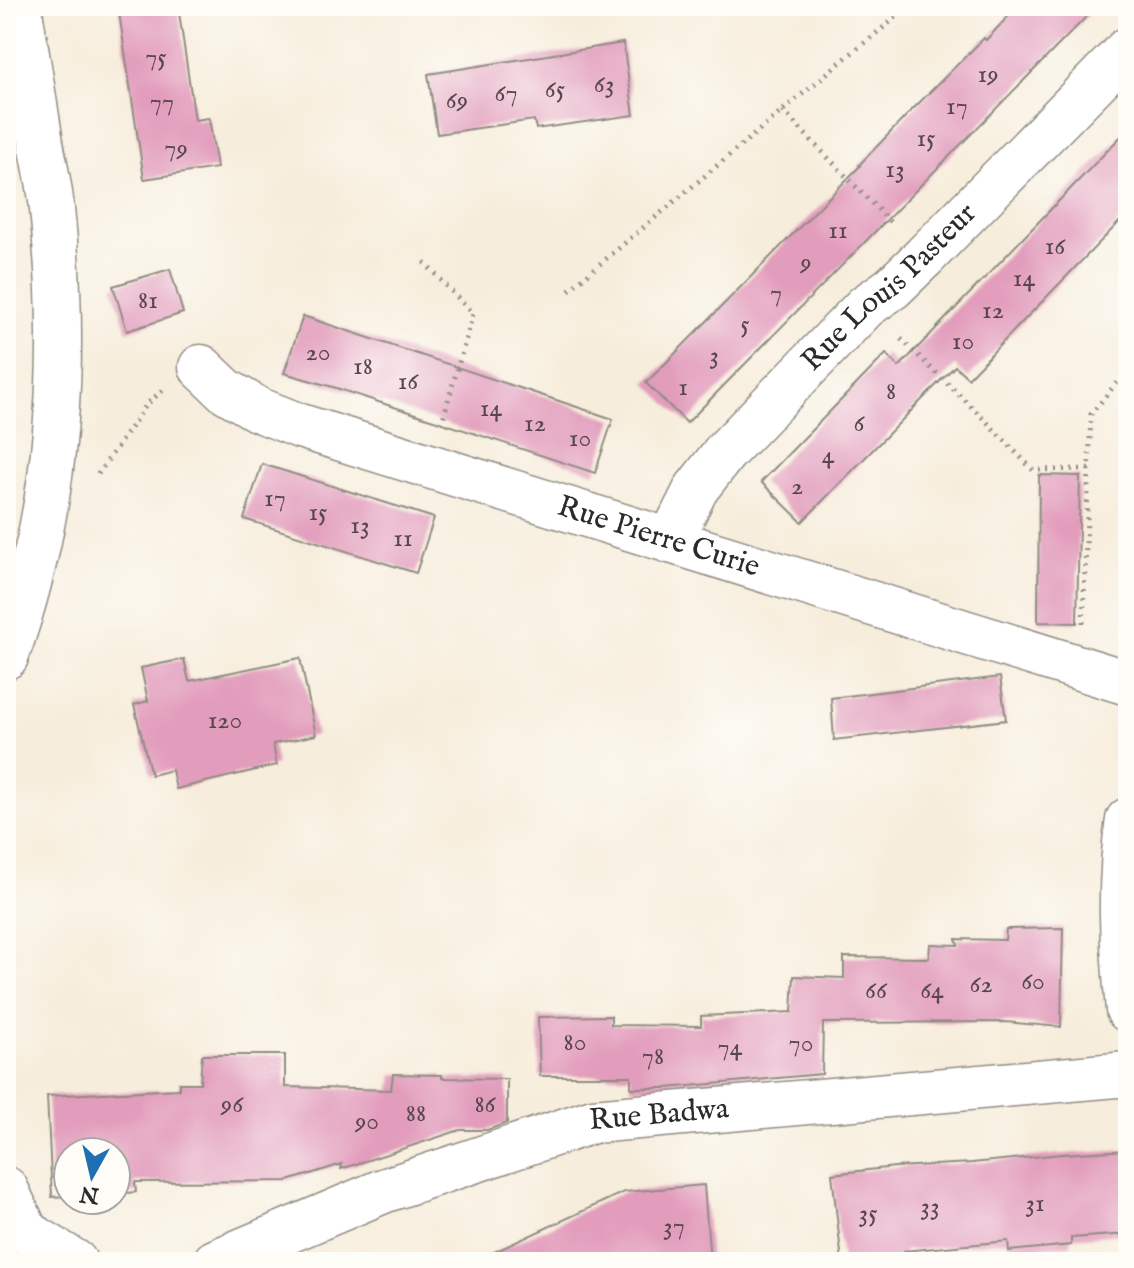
<svg xmlns="http://www.w3.org/2000/svg" width="1134" height="1268" viewBox="0 0 1134 1268" font-family="'IM FELL English',serif">
	<style>
		.building { fill: #e29cbc }
		.lines { fill: none; stroke-linecap: round; stroke-linejoin: round }
		.street-casing { stroke: #918c84; stroke-width: 47 }
		.path { stroke: #918c84; stroke-width: 5; stroke-dasharray: 2 6; stroke-linecap: butt }
		.street { stroke: #fff; stroke-width: 44 }
		.labels { text-anchor: middle; dominant-baseline: central; stroke-width: 7; stroke-linejoin: round; paint-order: stroke }
		.number-label { font-size: 26px; fill: #59474f }
		.street-label { font-size: 30px; fill: #2b2b2b; stroke: #fdfcf7 }
	</style>
	<rect width="100%" height="100%" fill="#fdfcf7"/>
	<filter id="ink" filterUnits="userSpaceOnUse"><feTurbulence type="fractalNoise" baseFrequency=".0125" numOctaves="2"/><feDisplacementMap in="SourceGraphic" scale="16" xChannelSelector="R" yChannelSelector="G"/><feConvolveMatrix kernelMatrix="1 2 1 2 8 2 1 2 1" color-interpolation-filters="sRGB"/></filter>
	<filter id="wash" filterUnits="userSpaceOnUse"><feTurbulence type="fractalNoise" baseFrequency=".006" numOctaves="4" result="noise"/><feDisplacementMap in="SourceGraphic" scale="32" xChannelSelector="R" yChannelSelector="G"/><feGaussianBlur stdDeviation="1.8" result="paint"/><feColorMatrix in="noise" values="0 0 0 0 0 0 0 0 0 0 0 0 0 0 0 0 0 1.4 0 .05"/><feComposite in="paint" operator="in"/></filter>
	<g filter="url(#wash)">
		<rect width="100%" height="100%" fill="#f7eddc"/>
		<g id="blocks">
			<path class="building" d="M118 6H178L195 120 209 118 217 168 144 179Z
				M1018 6H1097L687 423 646 383 860 166 859 165 912 110 984 38 986 40Z
				M623 43 634 115 536 129 534 120 437 134 428 74Z
				M1128 129V213L968 378 955 366 802 522 761 482 886 354 899 367Z
				M170 269 183 313 127 331 113 286Z
				M303 316 613 419 595 473 333 387 284 373Z
				M262 464 434 518 416 573 244 519Z
				M1039 475 1080 476 1077 623 1038 622Z
				M300 658 316 735 273 744 277 765 176 789 172 770 151 775 134 705 148 701 141 668 184 659 189 681Z
				M1000 677 1006 720 834 740 831 698Z
				M1063 928 1061 1027 1005 1022 823 1023 822 1074 666 1088H631V1076H540L538 1017 611 1016V1025L701 1026V1016L792 1012 794 976 844 978V957L929 958 930 944 958 945 956 939 1005 940 1006 929Z
				M202 1055H285V1087L391 1090 393 1074 442 1075V1078L507 1079V1123L487 1130H460L341 1169 342 1164 288 1181 135 1182 136 1192 116 1194V1152H68V1196L52 1197 47 1096 179 1089V1083H200Z
				M1128 1150V1234L1071 1238V1245L1009 1251 1008 1241 904 1251 905 1258 867 1262H842L832 1174 895 1167 972 1163 1062 1154Z
				M704 1185 710 1262H473L624 1192Z"/>
		</g>
	</g>
	<g filter="url(#ink)">
		<use href="#blocks" fill-opacity="0" stroke="#918c84" stroke-width="2"/>
		<g class="lines">
			<g class="street-casing">
				<g id="street">
					<path id="s1" d="M201 367 225 390 257 409 300 426 1128 683"/>
					<path id="s2" d="M670 541 696 489 724 453 866 306 892 288 924 257 1128 49"/>
					<path d="M6 657C58 514 68 360 52 209 50 187 45 165 41 143 34 98 27 52 19 6"/>
					<path d="M1128 820C1118 883 1122 947 1128 1010"/>
					<path d="M6 1189 26 1232 75 1262"/>
					<path id="s3" d="M215 1262 383 1191 593 1121 1128 1074"/>
				</g>
			</g>
			<path class="path" d="M783 111 893 225
				M424 262 473 314 442 422
				M569 290 837 65 910 6
				M901 339 980 415 1033 470 1090 469
				M98 474 147 404 163 390
				M1083 623 1091 414 1128 369"/>
			<use href="#street" class="street"/>
		</g>
	</g>
	<g class="labels">
		<g class="number-label">
			<text x="156" y="57">75</text>
			<text x="988" y="74">19</text>
			<text x="604" y="84">63</text>
			<text x="555" y="89">65</text>
			<text x="506" y="93">67</text>
			<text x="457" y="100">69</text>
			<text x="162" y="102">77</text>
			<text x="957" y="106">17</text>
			<text x="926" y="138">15</text>
			<text x="176" y="148">79</text>
			<text x="895" y="169">13</text>
			<text x="838" y="230">11</text>
			<text x="1055" y="246">16</text>
			<text x="806" y="262">9</text>
			<text x="1024" y="278">14</text>
			<text x="776" y="293">7</text>
			<text x="148" y="300">81</text>
			<text x="993" y="310">12</text>
			<text x="745" y="324">5</text>
			<text x="963" y="341">10</text>
			<text x="318" y="352">20</text>
			<text x="714" y="355">3</text>
			<text x="363" y="366">18</text>
			<text x="408" y="381">16</text>
			<text x="683" y="387">1</text>
			<text x="891" y="391">8</text>
			<text x="491" y="408">14</text>
			<text x="535" y="423">12</text>
			<text x="859" y="423">6</text>
			<text x="580" y="438">10</text>
			<text x="828" y="455">4</text>
			<text x="797" y="486">2</text>
			<text x="275" y="498">17</text>
			<text x="318" y="512">15</text>
			<text x="360" y="525">13</text>
			<text x="403" y="538">11</text>
			<text x="225" y="720">120</text>
			<text x="1033" y="981">60</text>
			<text x="981" y="984">62</text>
			<text x="876" y="990">66</text>
			<text x="932" y="990">64</text>
			<text x="575" y="1042">80</text>
			<text x="801" y="1043">70</text>
			<text x="730" y="1047">74</text>
			<text x="653" y="1056">78</text>
			<text x="232" y="1104">96</text>
			<text x="485" y="1104">86</text>
			<text x="416" y="1113">88</text>
			<text x="367" y="1121">90</text>
			<text x="1035" y="1203">31</text>
			<text x="930" y="1206">33</text>
			<text x="868" y="1213">35</text>
			<text x="674" y="1226">37</text>
		</g>
		<g class="street-label">
			<text stroke="none"><textPath href="#s2" startOffset="338">Rue Louis Pasteur</textPath></text>
			<text stroke="none"><textPath href="#s1" startOffset="492">Rue Pierre Curie</textPath></text>
			<text stroke="none"><textPath href="#s3" startOffset="470">Rue Badwa</textPath></text>
		</g>
	</g>
	<rect width="1134" height="1268" fill="none" stroke="#fdfcf7" stroke-width="32"/>
	<g transform="translate(92 1176) rotate(188)"><circle r="38" fill="#fdfcf7" stroke="#a9a8a5" stroke-width="2"/>
	<path d="M0-6L14 30L0 20L-14 30Z" fill="#1f6fb2"/>
	<text y="-12" font-size="22" font-weight="bold" text-anchor="middle" fill="#2b2b2b">N</text>
	</g>
</svg>
